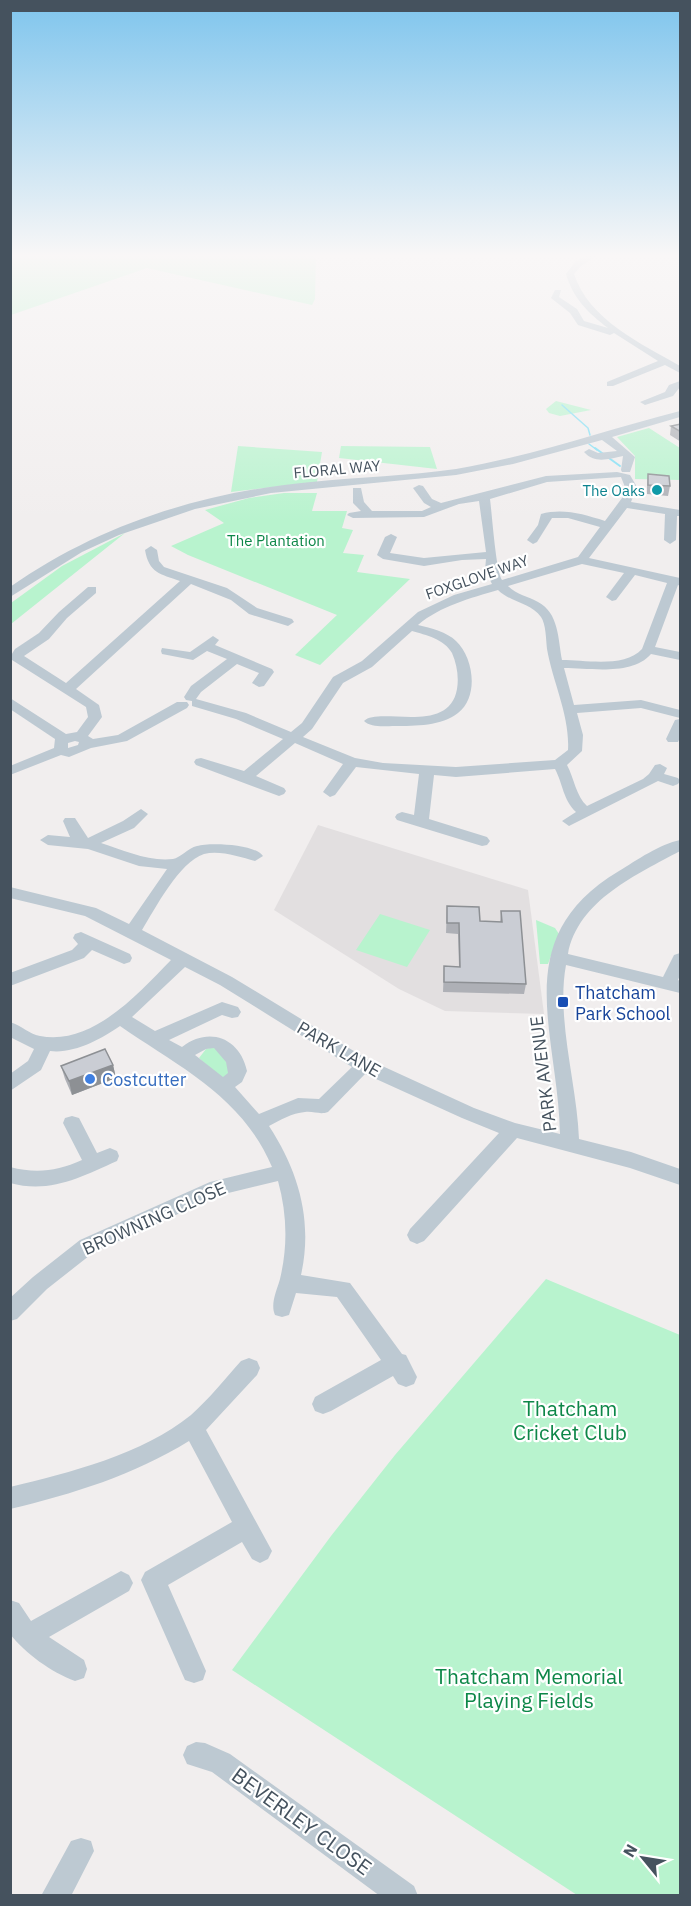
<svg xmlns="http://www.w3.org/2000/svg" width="691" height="1906" viewBox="0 0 691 1906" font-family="'IBM Plex Sans',sans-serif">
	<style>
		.education { fill: #e2dfe0 }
		.green { fill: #b8f3ce }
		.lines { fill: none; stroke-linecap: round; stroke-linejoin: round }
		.stream-far1 { stroke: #81dff5; stroke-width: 1.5 }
		.stream { stroke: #81dff5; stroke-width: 2 }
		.minor { fill: #bdc9d2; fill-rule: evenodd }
		.wall { fill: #aeb0b6 }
		.shaded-wall { fill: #8d9094 }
		.building { fill: #cacdd4; stroke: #8d9094; stroke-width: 1.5 }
		.culture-dot { fill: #0f9aa8; stroke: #fff; stroke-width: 2 }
		.transit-dot { fill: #1a4fb4; stroke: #fff; stroke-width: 2 }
		.shop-dot { fill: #3f7fe0; stroke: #fff; stroke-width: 2 }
		.labels { text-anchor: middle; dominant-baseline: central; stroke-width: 4.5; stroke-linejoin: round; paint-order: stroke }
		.far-street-label { font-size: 15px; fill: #45525e; stroke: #fff }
		.far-culture-label { font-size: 15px; fill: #0d838f; stroke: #fff; text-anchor: end }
		.far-park-label { font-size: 15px; fill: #0d8748; stroke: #fff }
		.transit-label { font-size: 18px; fill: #164399; stroke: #fff; text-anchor: start }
		.street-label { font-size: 18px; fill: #45525e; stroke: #fff }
		.shop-label { font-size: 18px; fill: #366cbe; stroke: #fff; text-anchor: start }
		.near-park-label { font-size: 21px; fill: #0d8748; stroke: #fff }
		.near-street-label { font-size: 21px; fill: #45525e; stroke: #fff }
	</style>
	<rect width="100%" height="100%" fill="#f1eeee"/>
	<path class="education" d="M318 825 528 890 544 1014 445 1011 399 989 274 910Z"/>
	<path class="green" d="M11 255H316L315 299 312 305 147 268 11 315Z
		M556 401 591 410 560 416 549 413 546 409Z
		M649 428 680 448V480L635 479V456L617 437Z
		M238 446 322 452 317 482 231 492Z
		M341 446 430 447 437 469 339 458Z
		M284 493H317L312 511H347L342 528 353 530 343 553 364 555 357 572 410 579 320 665 295 655 337 615 188 555 171 546 224 523 205 510 249 498Z
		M125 533 11 624V603L62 566Z
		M380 914 430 930 407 967 356 950Z
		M536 920 555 928 559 934 548 964H540Z
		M214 1047 221 1051 232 1074 221 1078 199 1058 206 1049Z
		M546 1279 680 1335V1895H577L232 1670 331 1536 395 1455Z"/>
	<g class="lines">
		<path class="stream-far1" d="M562 405 588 428 590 435
			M589 444 597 450"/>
		<path class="stream" d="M595 448 620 466"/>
		<path class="minor" d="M587 255H598L581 266 574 274C589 320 642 344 680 366V373L665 365 613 386H607V382L658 361 614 333 610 335 578 325 570 313 551 298 555 290H561L559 297 577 309 584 321 608 328C588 313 573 298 566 274L575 262Z
			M680 381V387L673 396 645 405 640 402 665 392 669 385Z
			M680 411V417L612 437 635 457 630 472H622L621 470 623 456C608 459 595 464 584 452L589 449 598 453 617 451 602 440 513 464 456 475 271 493 195 509 119 535 82 552 10 597V587C100 524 203 492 311 482 360 477 408 476 456 469 533 456 605 430 680 411Z
			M617 472 630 475 637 487 631 502 680 510V516H677L676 540 670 544 664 540 665 514 627 508 589 558 680 578V586L678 585 655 647 680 652V660L651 654C632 676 590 668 564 668L574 705 641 700 680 710V718L641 708 577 713 583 735 582 751 567 765C574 778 576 796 587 806L643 779 649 774 655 765 660 764 667 768 664 774 678 778 680 781 678 784 673 786 658 781 569 826 562 821 576 812C563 800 563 784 555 769L456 777 434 775 429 819 487 837 490 841 487 845 482 846 397 820 395 817 397 814 402 812 414 815 419 774 356 767 335 795 330 797 323 792 343 764 295 743 256 776 284 788 286 791 284 794 279 796 196 765 194 762 196 759 201 758 244 771 283 739 236 719 192 706V701L186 700 184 697 191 686 227 659 207 651 193 660 162 654 161 651 162 648 190 652 213 636 219 640 215 645 272 669 274 672 264 686 259 687 252 683 259 673 237 664 201 692 196 699 246 713 291 732 302 723 333 677 362 661 418 612 454 595 492 584 485 570 486 559 462 560 424 566 383 559 377 555 385 537 391 534 397 537 390 553 424 558 486 552 479 501 459 504 424 517 353 518 347 515 349 513 361 511 353 503V488H361L364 502 372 511H422L431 507 424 503 413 488 419 485 423 486 432 499 441 503 546 476ZM621 477 625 487 622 498 605 521C583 514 563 508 541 514L538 525 527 540 533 544 537 542 552 518H568L600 527 578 557 502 580C496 572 492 514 490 499L547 482ZM582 564 624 573 606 597 612 601 616 600 635 575 667 583 642 649C625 668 586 660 562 660 558 639 559 613 538 602 528 596 517 595 508 586ZM498 590C510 602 531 603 541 617 546 624 546 640 547 649 553 683 570 716 568 750L555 760 456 767 383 763 355 758 303 737 312 729 343 683 372 667 412 631C426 635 444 639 452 653 457 664 459 678 457 689 449 736 379 706 364 721 371 728 385 726 395 726 415 726 442 726 458 713 479 697 474 658 456 641 447 632 431 628 418 625 440 606 471 598 498 590Z
			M151 546 157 550 159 561 164 567 227 588 257 608 292 619 294 622 288 626 249 614 231 600 191 584 76 689 99 705 102 717 88 736 93 739 118 735 177 702H187L189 705 187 708 127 741 91 748 69 757 61 755 10 775V766L54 748 55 739 10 709V698L66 734 77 732 88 717 86 707 12 660 10 657 15 649 39 633 59 612 88 587H96V593L67 618 49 639 24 656 66 683 180 581C160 574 149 573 145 550ZM75 741 79 742 78 745 68 748V743Z
			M680 719V738L678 742H668L666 739 675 720Z
			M141 809 148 814 134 828 101 843C123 850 149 862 173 859 180 858 188 848 197 846 210 842 255 844 263 856L255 861C240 857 220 850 204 854 179 862 155 909 142 930L232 977 367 1059 474 1108 515 1123 560 1134C558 1031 507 938 619 871 637 860 660 844 680 840V851C638 874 578 900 568 954L663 977 674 955 680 953V975L678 980 680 981V993L566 965C556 1019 577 1084 579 1139L631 1152 680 1169V1185L630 1168 517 1138 424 1241 417 1244 410 1241 407 1235 410 1229 499 1133 462 1118 365 1074 328 1112C320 1115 314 1111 305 1112 292 1113 280 1120 269 1126 299 1172 313 1221 301 1275L350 1283 402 1354 406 1355 417 1377 414 1384 406 1387 398 1384 393 1376 331 1411 323 1414 315 1411 312 1404 315 1397 381 1360 337 1297 296 1293 289 1315 282 1317 275 1315C270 1304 277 1290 280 1279 288 1245 287 1214 278 1181L220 1195 94 1252 47 1289 17 1319 10 1321V1298L33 1277 80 1240 210 1182 272 1167C242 1096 179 1067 120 1026 101 1039 74 1054 50 1051L41 1070 10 1091V1074L28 1061 34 1049 10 1037V1022C21 1025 29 1034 40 1036 92 1046 138 994 171 960L85 916 10 898V887L96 908 129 924 167 869 139 866 88 849 48 845 40 840 48 835 70 837 63 821 65 818H75L88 838 123 821ZM185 967 220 985 352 1067 319 1099 298 1098 259 1114 235 1087 242 1082 247 1071C240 1038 209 1026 182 1047L169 1040 222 1015 232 1018 238 1017 241 1012 238 1007 222 1002 155 1031 132 1017ZM214 1048 226 1062 228 1073 223 1077 195 1055 206 1049Z
			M81 932 130 954 132 958 130 962 124 964 92 950 84 958 10 986V973L72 950 78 944 73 938 75 934Z
			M72 1116 79 1118 97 1153 110 1148 117 1151 119 1156 117 1161C81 1177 50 1194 10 1183V1167C37 1174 57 1171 82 1160L63 1123 65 1118Z
			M249 1358 257 1361 260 1368 257 1375 206 1430 272 1551 268 1559 260 1563 252 1559 242 1542 168 1585 206 1671 203 1680 194 1683 185 1680 141 1580 145 1572 232 1522 189 1441C134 1475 73 1494 10 1509V1487C69 1473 143 1454 191 1415 209 1399 225 1379 241 1361Z
			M121 1571 129 1575 133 1583 129 1591 49 1637 84 1660 87 1669 84 1678 75 1681C51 1672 26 1654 10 1634V1600L19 1603 31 1621Z
			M196 1742 205 1743 230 1754 414 1886 418 1896H380L212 1772 187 1764 183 1755 187 1746Z
			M81 1838 91 1841 94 1851 71 1896H41L71 1841Z"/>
	</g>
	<path class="wall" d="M681 424V442L670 435 671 426Z
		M648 474 670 486 668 496 647 494V484Z
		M447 906 480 921 500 922 501 911 526 984 524 994 443 992 444 966 459 967 458 934 446 933Z
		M113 1065 116 1078 72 1095 65 1079 61 1066Z"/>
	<path class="shaded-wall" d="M113 1065 116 1078 72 1095 69 1081Z"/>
	<path class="building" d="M681 424V432L671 426Z
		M648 474 669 476 670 486 648 485Z
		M447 906 479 907 480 921 502 922 501 911H520L526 984 444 982V966L460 967 459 923H447Z
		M105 1049 113 1065 69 1081 61 1066Z"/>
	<linearGradient id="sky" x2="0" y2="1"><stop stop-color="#7fc5ed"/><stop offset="0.49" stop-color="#f9f7f7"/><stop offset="1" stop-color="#f9f7f7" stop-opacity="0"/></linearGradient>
	<rect width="691" height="522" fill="url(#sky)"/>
	<circle class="culture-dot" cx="657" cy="490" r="6"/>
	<rect class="transit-dot" x="557" y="996" width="12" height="12" rx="3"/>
	<circle class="shop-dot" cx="90" cy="1079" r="6"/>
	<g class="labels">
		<g class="far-street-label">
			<text transform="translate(337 469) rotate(-5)">FLORAL WAY</text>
			<text transform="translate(477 577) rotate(-19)">FOXGLOVE WAY</text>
		</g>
		<g class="far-culture-label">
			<text x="645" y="490">The Oaks</text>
		</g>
		<g class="far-park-label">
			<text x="276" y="540">The Plantation</text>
		</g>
		<g class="transit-label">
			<text x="575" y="992">Thatcham<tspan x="575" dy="21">Park School</tspan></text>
		</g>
		<g class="street-label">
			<text transform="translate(339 1049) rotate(30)">PARK LANE</text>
			<text transform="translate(543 1074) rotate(-97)">PARK AVENUE</text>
			<text transform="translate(154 1218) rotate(-24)">BROWNING CLOSE</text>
		</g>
		<g class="shop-label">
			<text x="102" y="1079">Costcutter</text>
		</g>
		<g class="near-park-label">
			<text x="570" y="1408">Thatcham<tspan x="570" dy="24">Cricket Club</tspan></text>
			<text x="529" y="1676">Thatcham Memorial<tspan x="529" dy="24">Playing Fields</tspan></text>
		</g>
		<g class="near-street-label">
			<text transform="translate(302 1821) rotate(36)">BEVERLEY CLOSE</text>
		</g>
	</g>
	<rect width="691" height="1906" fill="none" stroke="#45525e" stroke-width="24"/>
	<g transform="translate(643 1858) rotate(300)" stroke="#ffffff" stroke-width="4.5" paint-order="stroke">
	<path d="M0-4.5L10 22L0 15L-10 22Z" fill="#45525e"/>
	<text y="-9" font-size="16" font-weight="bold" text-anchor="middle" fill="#45525e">N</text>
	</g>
</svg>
